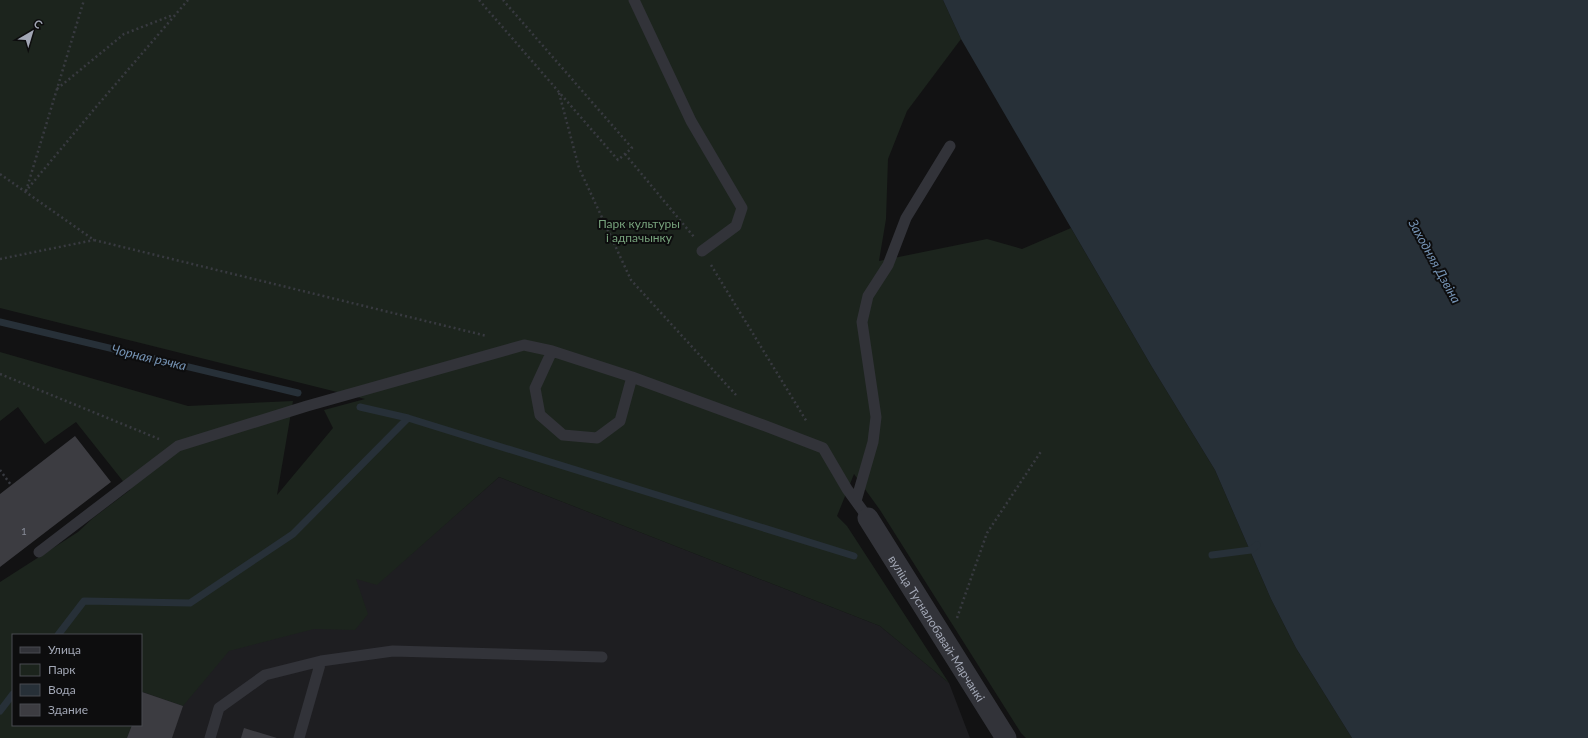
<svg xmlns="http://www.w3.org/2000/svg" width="1588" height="738" viewBox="0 0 1588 738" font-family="Lato,sans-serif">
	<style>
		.built { fill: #1e1e21 }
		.green { fill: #1c241d }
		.water { fill: #273038 }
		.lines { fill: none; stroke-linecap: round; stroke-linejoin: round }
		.stream { stroke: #273038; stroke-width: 7 }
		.building { fill: #3c3c41 }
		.path { stroke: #383a40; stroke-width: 2.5; stroke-dasharray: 2 3; stroke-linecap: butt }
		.service { stroke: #323339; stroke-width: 11 }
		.minor { stroke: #323339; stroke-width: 21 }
		.labels { text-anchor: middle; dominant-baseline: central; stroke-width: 4; stroke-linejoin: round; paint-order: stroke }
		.number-label { font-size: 10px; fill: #888c98 }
		.park-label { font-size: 12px; fill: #77a27c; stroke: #0d0d0e }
		.street-label { font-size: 12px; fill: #a2a7b5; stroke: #0d0d0e }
		.water-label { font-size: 13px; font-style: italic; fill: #7593b4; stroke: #0d0d0e }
	</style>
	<rect width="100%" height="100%" fill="#121213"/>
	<path class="built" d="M499 477 880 626 949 683 970 738H86L90 725H141V661L329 571 377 584Z"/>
	<path class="green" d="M0 0H943L961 39 907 111 888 159 886 219 879 261 987 239 1022 249 1071 228 1152 367 1215 470 1271 599 1296 648 1352 738H1026L1021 733 880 510 854 474 837 516 847 526 949 683 880 626 499 477 377 585 356 579 368 614 355 630 314 629 229 651 183 706 143 692 141 696V635H13V725H132L127 738H0V582L78 532 93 518 130 490 76 422 45 444 18 407 0 421V352L188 406 293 401 277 495 333 428 324 410 365 399 0 308Z"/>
	<path class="water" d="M943 0H1588V738H1352L1296 648 1271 599 1215 470 1152 367 961 39Z"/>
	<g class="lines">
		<path class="stream" d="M0 322 298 393
			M360 407 408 418
			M1212 555 1251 550 1257 545
			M58 635 84 601 190 603 293 534 408 418 854 556
			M0 711 13 694"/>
	</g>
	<path class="building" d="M75 436 111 482 0 567V494Z
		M142 692 183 706 172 738H127L132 725H141V696Z
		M244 728 277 738H241Z"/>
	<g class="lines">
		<path class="path" d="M479 0 618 160 632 148 503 0
			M57 89 124 34 173 15
			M559 93 579 168 631 280 736 395
			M625 154 694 237
			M0 174 94 240 487 336
			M26 191 84 0
			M25 192 96 107 188 0
			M0 259 94 240
			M711 265 807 422
			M0 374 159 439
			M0 470 11 485
			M957 618 987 533 1042 450"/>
		<path class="service" d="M634 0 691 121 742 208 736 226 702 251
			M552 351 535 388 540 415 563 435 597 438 620 421 632 377
			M856 501 873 442 876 417 862 322 868 296 888 265 906 218 950 146
			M39 552 178 446 307 406 524 345 552 351 632 377 763 425 823 448 847 489 868 518
			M210 738 219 708 265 675 321 661 393 651 602 657
			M299 738 321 661"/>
		<path class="minor" id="s1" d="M868 518 1006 738"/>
	</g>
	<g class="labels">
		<g class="number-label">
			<text x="24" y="531">1</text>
		</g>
		<g class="park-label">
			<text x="639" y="223">Парк культуры<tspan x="639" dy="14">і адпачынку</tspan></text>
		</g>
		<g class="street-label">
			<text stroke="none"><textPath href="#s1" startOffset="130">вуліца Тусналобавай-Марчанкі</textPath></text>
		</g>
		<g class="water-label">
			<text transform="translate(1435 261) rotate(61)">Заходняя Дзвіна</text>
			<text transform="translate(149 357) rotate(13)">Чорная рэчка</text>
		</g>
	</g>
	<rect x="12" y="634" width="130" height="92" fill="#0d0d0e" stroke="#494b51"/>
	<rect x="20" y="647" width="20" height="6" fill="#323339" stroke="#494b51"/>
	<text x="48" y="654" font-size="12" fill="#a2a7b5">Улица</text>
	<rect x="20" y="664" width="20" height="12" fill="#1c241d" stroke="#494b51"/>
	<text x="48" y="674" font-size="12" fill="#a2a7b5">Парк</text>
	<rect x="20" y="684" width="20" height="12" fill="#273038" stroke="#494b51"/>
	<text x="48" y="694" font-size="12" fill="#a2a7b5">Вода</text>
	<rect x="20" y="704" width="20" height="12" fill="#3c3c41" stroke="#494b51"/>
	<text x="48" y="714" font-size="12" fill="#a2a7b5">Здание</text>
	<g transform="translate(32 32) rotate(38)" stroke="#0d0d0e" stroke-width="3" paint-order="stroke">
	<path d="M0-3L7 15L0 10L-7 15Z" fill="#a2a7b5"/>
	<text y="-6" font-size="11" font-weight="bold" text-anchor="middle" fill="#a2a7b5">С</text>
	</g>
</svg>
